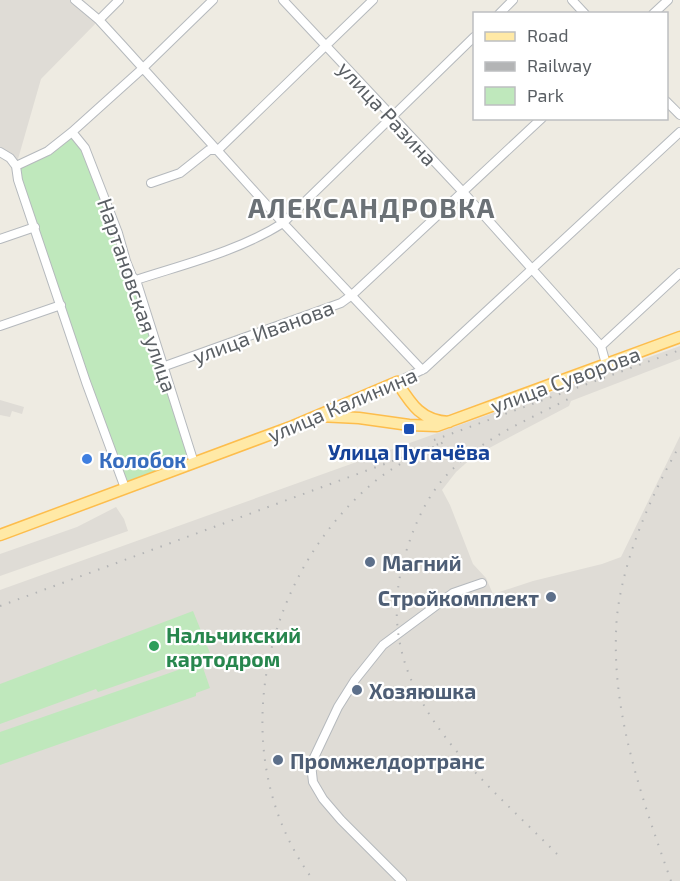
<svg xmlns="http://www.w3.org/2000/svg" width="680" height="881" viewBox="0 0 680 881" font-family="'Exo 2',sans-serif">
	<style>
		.industrial { fill: #dfdcd6 }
		.green { fill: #bfe8bc }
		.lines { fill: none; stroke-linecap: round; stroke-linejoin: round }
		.minor-casing { stroke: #b5b9bd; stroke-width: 10 }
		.major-casing { stroke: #fdbd4c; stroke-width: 13 }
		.minor { stroke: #fff; stroke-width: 8 }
		.major { stroke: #ffe9a6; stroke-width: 10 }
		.rail { stroke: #b3b4b5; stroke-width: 2; stroke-dasharray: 1.5 8; stroke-linecap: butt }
		.transit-dot { fill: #1a4fb4; stroke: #fff; stroke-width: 2 }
		.shop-dot { fill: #3f7fe0; stroke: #fff; stroke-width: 2 }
		.service-dot { fill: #5c6f8a; stroke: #fff; stroke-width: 2 }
		.leisure-dot { fill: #2e9e5b; stroke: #fff; stroke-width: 2 }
		.labels { text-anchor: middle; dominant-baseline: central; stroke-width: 4.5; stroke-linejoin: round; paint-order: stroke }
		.street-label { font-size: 21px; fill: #5a5f64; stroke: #fff }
		.transit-label { font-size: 21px; font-weight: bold; fill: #164399; stroke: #fff }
		.shop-label { font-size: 21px; font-weight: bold; fill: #366cbe; stroke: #fff; text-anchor: start }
		.service-label { font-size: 21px; font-weight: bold; fill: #4e5e75; stroke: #fff; text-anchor: start }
		.leisure-label { font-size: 21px; font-weight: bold; fill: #27864d; stroke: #fff; text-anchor: start }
		.district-label { font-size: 27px; font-weight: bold; letter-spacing: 1.5px; fill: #6b7176; stroke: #fff }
	</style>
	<rect width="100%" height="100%" fill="#eeebe2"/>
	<path class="industrial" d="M0 0H75L99 20 41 79 16 166 0 152Z
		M680 346V359L571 401 569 406 474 456 456 472 442 490 450 505 473 564 486 578 493 594 533 581 602 564 621 557 680 436V881H0V590Z
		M0 400 24 407 22 414 12 411 10 417 0 415Z
		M116 507 124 519 128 531 0 576V554L77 527Z"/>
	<path class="green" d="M72 132 85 148 118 233 194 463 125 488 16 166Z
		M193 611 210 653 98 692 96 689 0 724V684Z
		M201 662 210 688 196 693V696L0 765V732Z"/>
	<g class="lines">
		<g class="minor-casing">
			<path id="minor" d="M75 0 99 20 122 45 283 223 422 370
				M283 0 463 192 601 346 606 364
				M572 0 585 14
				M499 14 513 0
				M653 14 668 0
				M99 20 119 0
				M666 101 680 115
				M72 132 85 148 118 233 126 261 132 276 136 280 194 463
				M0 152 10 158 16 166
				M16 166 18 180 86 382 125 488
				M16 166 48 151 72 132 142 69 213 0
				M151 183 180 173 209 150H218L373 0
				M0 239 35 227
				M136 280C185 264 239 251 283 223L474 37
				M0 326 61 305
				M601 346 680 273
				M165 366 341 303 352 295 542 118
				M397 382 424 369 680 132
				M402 881 341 820 323 799 313 782 311 764 338 707 355 680 383 645 453 593 482 583"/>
		</g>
		<g class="major-casing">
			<path id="major" d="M319 416 359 418 409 425 437 426 680 337
				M0 535 293 426 397 382C411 404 421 421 449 422"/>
		</g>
		<use href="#minor" class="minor"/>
		<use href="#major" class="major"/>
		<path class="rail" d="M434 440 680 350
			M0 606 444 442C419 454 394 465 373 483 260 578 222 759 314 881
			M557 854C473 769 364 687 406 552 416 520 430 489 456 466 489 435 532 418 572 397
			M671 881C643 801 613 719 616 633 617 572 650 496 680 445"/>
	</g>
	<rect class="transit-dot" x="403" y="423" width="12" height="12" rx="3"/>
	<circle class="shop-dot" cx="87" cy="459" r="6"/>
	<g class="service-dot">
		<circle cx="370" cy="562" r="6"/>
		<circle cx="551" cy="597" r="6"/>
		<circle cx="357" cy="690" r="6"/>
		<circle cx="278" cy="760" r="6"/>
	</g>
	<circle class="leisure-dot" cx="154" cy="646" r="6"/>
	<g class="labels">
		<g class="street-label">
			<text transform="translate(388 113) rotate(47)">улица Разина</text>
			<text transform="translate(138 295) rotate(71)">Нартановская улица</text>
			<text transform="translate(263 331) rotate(-20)">улица Иванова</text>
			<text transform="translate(565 379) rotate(-20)">улица Суворова</text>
			<text transform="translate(342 404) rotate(-23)">улица Калинина</text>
		</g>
		<g class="transit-label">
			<text x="409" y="451">Улица Пугачёва</text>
		</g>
		<g class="shop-label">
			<text x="99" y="459">Колобок</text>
		</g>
		<g class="service-label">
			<text x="382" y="562">Магний</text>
			<text x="539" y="597" text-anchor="end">Стройкомплект</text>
			<text x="369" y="690">Хозяюшка</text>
			<text x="290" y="760">Промжелдортранс</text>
		</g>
		<g class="leisure-label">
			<text x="166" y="634">Нальчикский<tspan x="166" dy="24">картодром</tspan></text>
		</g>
		<g class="district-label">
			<text x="372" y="207">АЛЕКСАНДРОВКА</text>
		</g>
	</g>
	<rect x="473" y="12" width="195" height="108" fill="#ffffff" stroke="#bdbfc1" stroke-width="1.5"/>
	<rect x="485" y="32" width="30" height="9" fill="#ffe9a6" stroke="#bdbfc1" stroke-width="1.5"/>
	<text x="527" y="42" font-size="18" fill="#5a5f64">Road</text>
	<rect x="485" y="62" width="30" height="9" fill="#b3b4b5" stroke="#bdbfc1" stroke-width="1.5"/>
	<text x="527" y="72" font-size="18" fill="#5a5f64">Railway</text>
	<rect x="485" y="87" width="30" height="18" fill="#bfe8bc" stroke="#bdbfc1" stroke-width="1.5"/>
	<text x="527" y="102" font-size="18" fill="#5a5f64">Park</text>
</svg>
